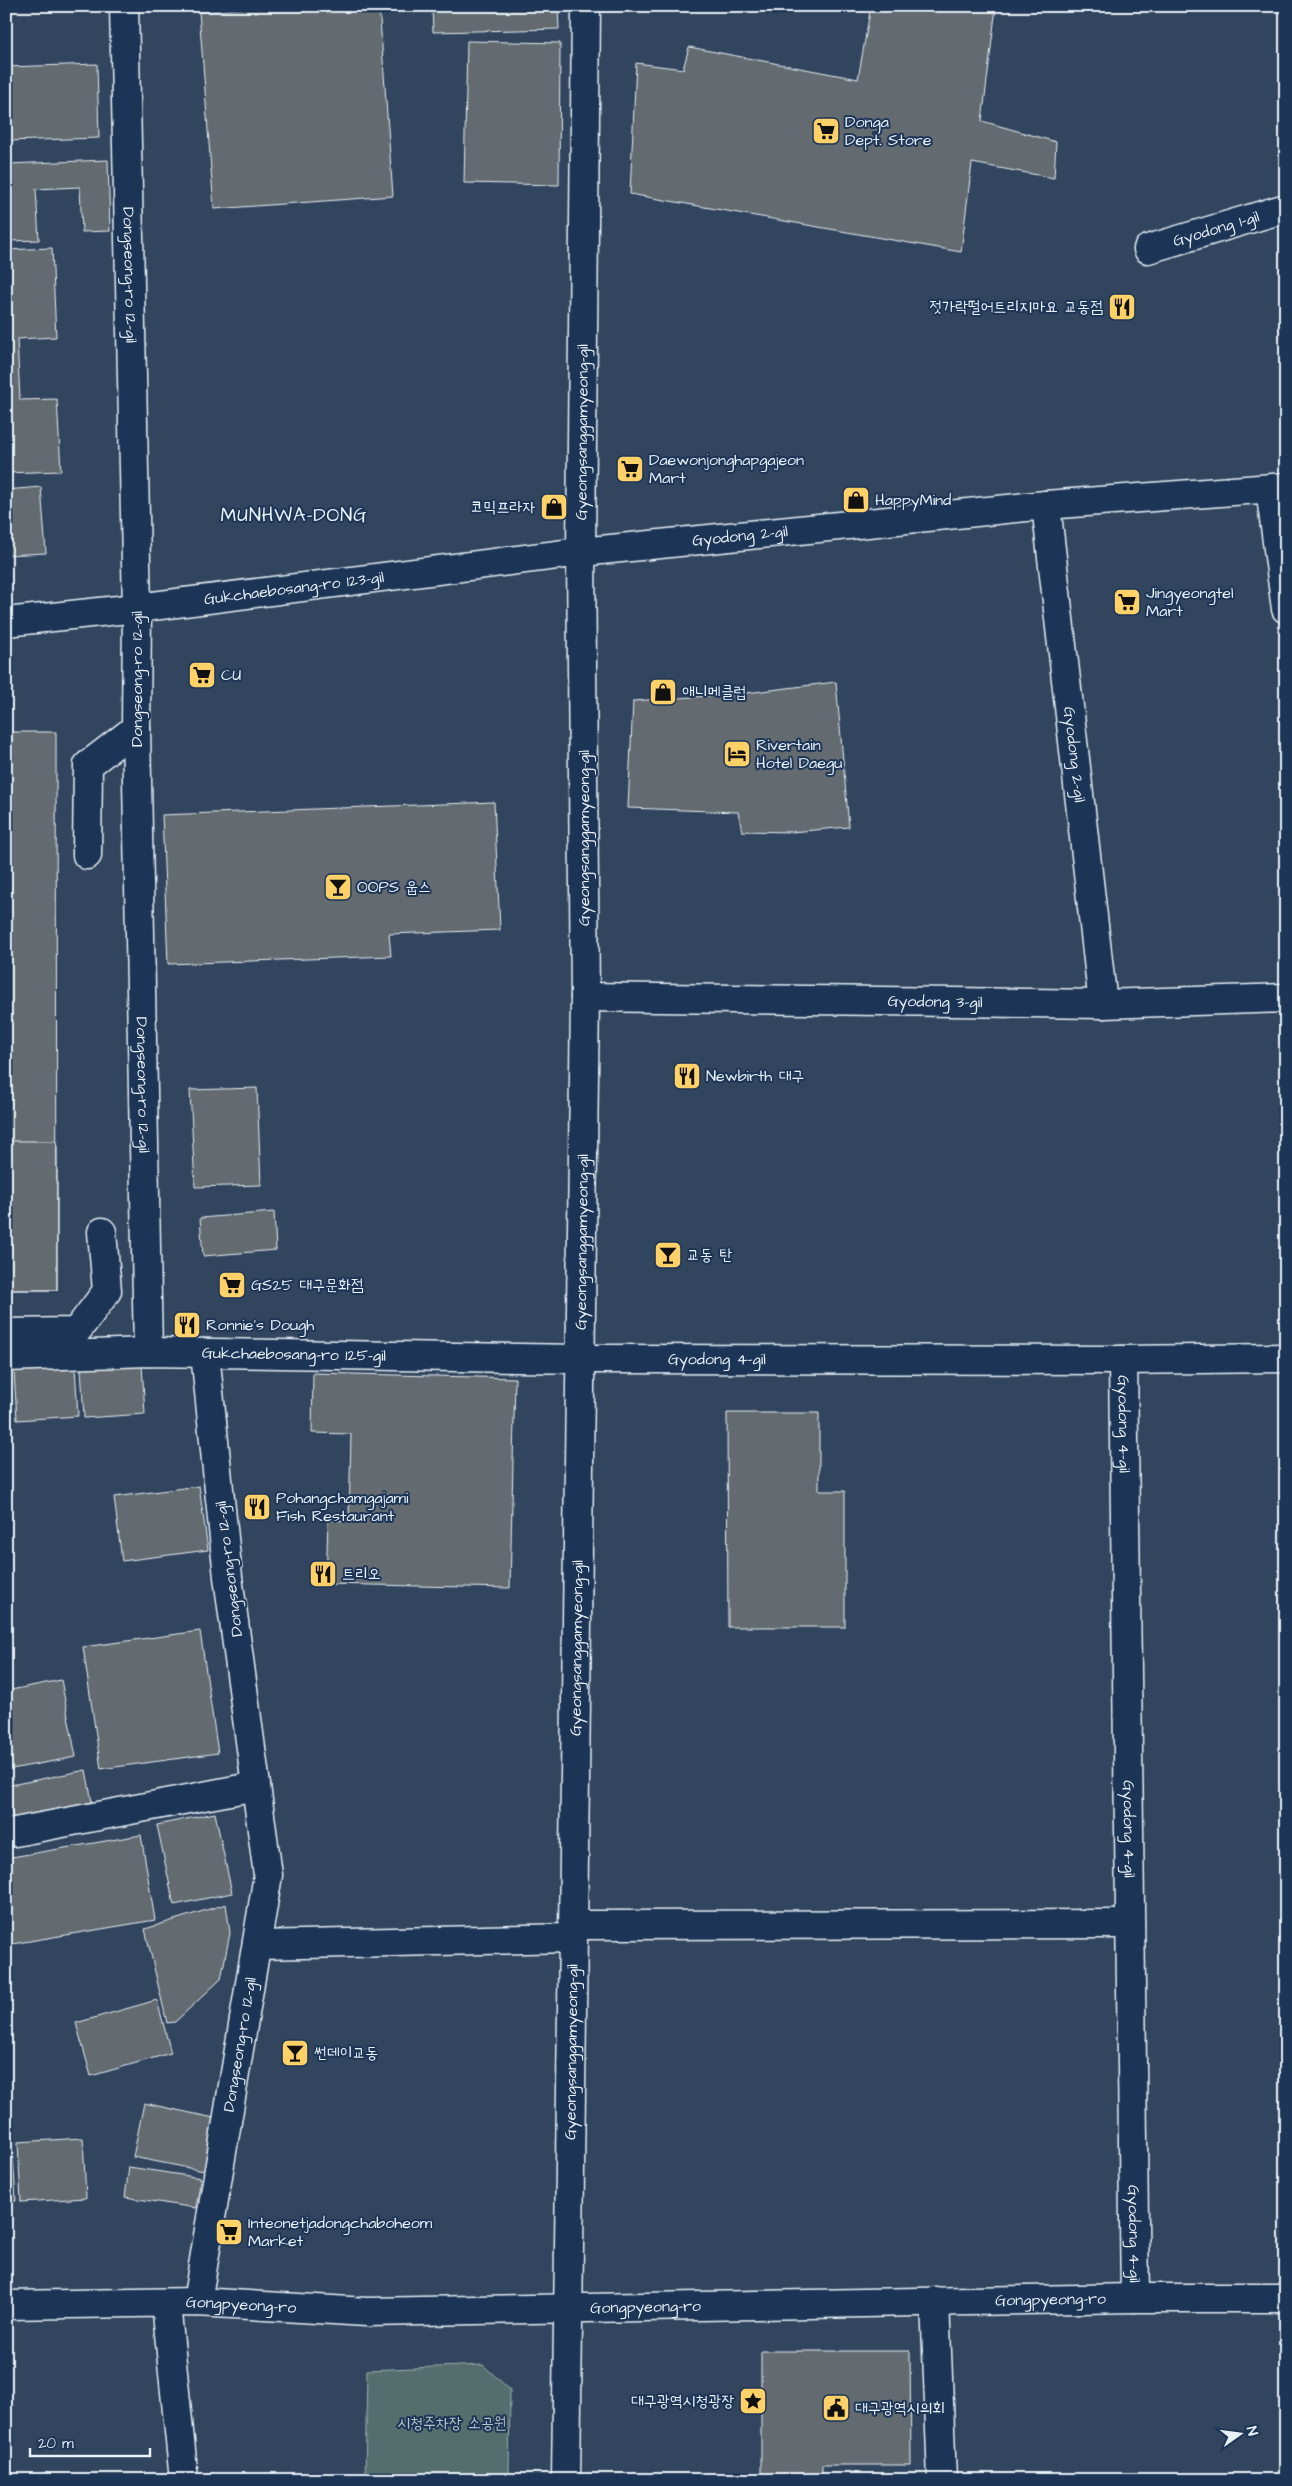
<svg xmlns="http://www.w3.org/2000/svg" width="1292" height="2486" viewBox="0 0 1292 2486" font-family="'Architects Daughter','Poor Story',sans-serif">
	<style>
		.green { fill: #526e6c; stroke: #9db0b2 }
		.building { fill: #646a6f; stroke: #e8f1f8 }
		.lines { fill: none; stroke-linecap: round; stroke-linejoin: round }
		.minor-casing { stroke: #e8f1f8; stroke-width: 31 }
		.major-casing { stroke: #e8f1f8; stroke-width: 31 }
		.minor { stroke: #1d3557; stroke-width: 28 }
		.major { stroke: #1d3557; stroke-width: 28 }
		.labels { text-anchor: middle; dominant-baseline: central; stroke-width: 4; stroke-linejoin: round; paint-order: stroke }
		.poi-label { font-size: 16px; fill: #e8f1f8; stroke: #1d3557; text-anchor: start }
		.street-label { font-size: 16px; fill: #e8f1f8; stroke: #1d3557 }
		.park-label { font-size: 16px; fill: #b4c3c7; stroke: #1d3557 }
		.quarter-label { font-size: 19px; letter-spacing: 1px; fill: #e8f1f8; stroke: #1d3557 }
	</style>
	<rect width="100%" height="100%" fill="#32455e"/>
	<filter id="ink" filterUnits="userSpaceOnUse"><feTurbulence type="fractalNoise" baseFrequency=".02" numOctaves="2"/><feDisplacementMap in="SourceGraphic" scale="10" xChannelSelector="R" yChannelSelector="G"/><feConvolveMatrix kernelMatrix="1 2 1 2 8 2 1 2 1" color-interpolation-filters="sRGB"/></filter>
	<g filter="url(#ink)">
		<path class="green" d="M483 2365 510 2390 509 2480H365L367 2370Z"/>
		<path class="building" d="M279 6H379L393 196 214 209 199 12Z
			M432 6H558L559 29 433 32Z
			M871 6 996 7 982 121 1056 142 1054 178 972 163 961 252 630 194 636 63 683 69 689 47 858 79Z
			M467 41 560 43 559 185 464 183Z
			M97 64 99 138 6 141V67Z
			M108 160 110 231 82 232 80 187 36 189 39 240 11 241 8 164Z
			M52 248 56 337 17 339 20 400 57 399 61 471 6 473V250Z
			M41 487 46 553 6 555V490Z
			M836 682 849 827 791 832 742 831 738 812 628 808 633 701 738 694Z
			M6 732H56L57 1290H6Z
			M494 802 500 930 389 934 391 956 168 964 162 815Z
			M257 1088 261 1185 195 1187 190 1090Z
			M6 1141H57V1290H6Z
			M274 1212 276 1250 203 1256 200 1218Z
			M142 1365 145 1414 84 1418 81 1368Z
			M75 1367 78 1416 17 1420 14 1371Z
			M6 1373H8L11 1421H6Z
			M313 1373 515 1378 510 1588 326 1584 328 1520 349 1521 351 1434 312 1433Z
			M727 1413H819V1491H845V1627H728Z
			M199 1486 208 1550 122 1561 114 1497Z
			M200 1631 218 1753 101 1769 83 1647Z
			M61 1680 76 1757 6 1770V1691Z
			M86 1770 92 1802 13 1818 6 1786Z
			M215 1813 232 1893 174 1905 157 1825Z
			M141 1835 155 1920 6 1945V1858Z
			M226 1904 230 1933 221 1979 175 2022 167 2023 145 1929Z
			M157 2000 171 2053 91 2076 76 2023Z
			M144 2103 214 2118 204 2171 133 2157Z
			M83 2138 86 2198 21 2202 18 2142Z
			M6 2141H12L16 2201H6Z
			M129 2167 201 2178 196 2208 125 2197Z
			M761 2351H910L911 2465H822V2480H761Z"/>
		<g class="lines">
			<g class="minor-casing">
				<g id="minor">
					<path id="s1" d="M124 6 137 608 136 728 148 1352"/>
					<path id="s2" d="M1148 249 1286 208"/>
					<path d="M1270 489 1286 609"/>
					<path id="s3" d="M1046 505 1103 1004"/>
					<path id="s4" d="M6 622 137 608 581 552 1046 505 1286 487"/>
					<path d="M87 855 88 765 136 728"/>
					<path id="s5" d="M585 997 1103 1004 1286 998"/>
					<path d="M6 1333 76 1332 107 1291 102 1232"/>
					<path id="s6" d="M6 1357 148 1352 581 1359 1123 1360 1286 1358"/>
					<path id="s7" d="M1123 1360 1135 2298"/>
					<path d="M15 1832 256 1786"/>
					<path d="M573 1925 1130 1924"/>
					<path d="M258 1945 573 1938"/>
					<path d="M935 2301 942 2480"/>
					<path id="s8" d="M197 2302 268 1875 228 1577 205 1353"/>
					<path d="M166 2304 184 2480"/>
					<path id="s9" d="M566 2480 585 997 581 552 586 6"/>
				</g>
			</g>
			<g class="major-casing">
				<g id="major">
					<path id="s10" d="M6 2305 197 2302 367 2312 1135 2298H1286"/>
				</g>
			</g>
			<use href="#minor" class="minor"/>
			<use href="#major" class="major"/>
		</g>
	</g>
	<defs>
		<g id="supermarket-square" transform="scale(1.4375)"><rect x="-9" y="-9" width="18" height="18" rx="4" fill="#ffd166" stroke="#1d3557"/><path d="M-6-5.5h2.5l.6 2H6L4.5 2H-2.5L-4.4-4H-6ZM-1.5 3.2a1.3 1.3 0 1 0 .1 0ZM3 3.2a1.3 1.3 0 1 0 .1 0Z" fill="#111"/></g>
		<g id="restaurant-square" transform="scale(1.4375)"><rect x="-9" y="-9" width="18" height="18" rx="4" fill="#ffd166" stroke="#1d3557"/><path d="M-5-6h1v4h1v-4h1v4h1v-4h1v5L-1.5 .5V6h-2V.5L-5-1ZM5-6V6H3V1.5H1.5Q1.5-4 5-6Z" fill="#111"/></g>
		<g id="shop-square" transform="scale(1.4375)"><rect x="-9" y="-9" width="18" height="18" rx="4" fill="#ffd166" stroke="#1d3557"/><path d="M-5-2.5h2.3a2.7 3.5 0 0 1 5.4 0H5L5.5 6h-11ZM-1.5-2.5h3a1.5 2.3 0 0 0-3 0Z" fill="#111"/></g>
		<g id="hotel-square" transform="scale(1.4375)"><rect x="-9" y="-9" width="18" height="18" rx="4" fill="#ffd166" stroke="#1d3557"/><path d="M-6-4.5h1.5V1H6V5H4.5V3h-9V5H-6ZM-4 0a1.8 1.8 0 1 1 3.6 0ZM.5 0V-2.5h3Q6-2.5 6 0Z" fill="#111"/></g>
		<g id="bar-square" transform="scale(1.4375)"><rect x="-9" y="-9" width="18" height="18" rx="4" fill="#ffd166" stroke="#1d3557"/><path d="M-6-5H6L.8 .8V4.5H3.5V6h-7V4.5H-.8V.8Z" fill="#111"/></g>
		<g id="sight-square" transform="scale(1.4375)"><rect x="-9" y="-9" width="18" height="18" rx="4" fill="#ffd166" stroke="#1d3557"/><path d="M0-6L1.8-2.2L6-1.7L2.9 1.2L3.7 5.4L0 3.3L-3.7 5.4L-2.9 1.2L-6-1.7L-1.8-2.2Z" fill="#111"/></g>
		<g id="civic-square" transform="scale(1.4375)"><rect x="-9" y="-9" width="18" height="18" rx="4" fill="#ffd166" stroke="#1d3557"/><path d="M-.6-6.5H3V-4.5H.6V-3L4-1V1h2V6H-6V1h2V-1L-.6-3ZM-1.2 2.5V6h2.4V2.5Z" fill="#111"/></g>
	</defs>
	<g fill-rule="evenodd">
		<use href="#supermarket-square" x="826" y="131"/>
		<use href="#restaurant-square" x="1122" y="307"/>
		<use href="#supermarket-square" x="630" y="469"/>
		<use href="#shop-square" x="856" y="500"/>
		<use href="#shop-square" x="554" y="507"/>
		<use href="#supermarket-square" x="1127" y="602"/>
		<use href="#supermarket-square" x="202" y="675"/>
		<use href="#shop-square" x="663" y="692"/>
		<use href="#hotel-square" x="737" y="754"/>
		<use href="#bar-square" x="338" y="887"/>
		<use href="#restaurant-square" x="687" y="1076"/>
		<use href="#bar-square" x="668" y="1255"/>
		<use href="#supermarket-square" x="232" y="1285"/>
		<use href="#restaurant-square" x="187" y="1325"/>
		<use href="#restaurant-square" x="257" y="1507"/>
		<use href="#restaurant-square" x="323" y="1574"/>
		<use href="#bar-square" x="295" y="2053"/>
		<use href="#supermarket-square" x="229" y="2232"/>
		<use href="#sight-square" x="753" y="2401"/>
		<use href="#civic-square" x="836" y="2408"/>
	</g>
	<g class="labels">
		<g class="poi-label">
			<text x="845" y="122">Donga<tspan x="845" dy="18">Dept. Store</tspan></text>
			<text x="1103" y="307" text-anchor="end">젓가락떨어트리지마요 교동점</text>
			<text x="649" y="460">Daewonjonghapgajeon<tspan x="649" dy="18">Mart</tspan></text>
			<text x="875" y="500">HappyMind</text>
			<text x="535" y="507" text-anchor="end">코믹프라자</text>
			<text x="1146" y="593">Jingyeongtel<tspan x="1146" dy="18">Mart</tspan></text>
			<text x="221" y="675">CU</text>
			<text x="682" y="692">애니메클럽</text>
			<text x="756" y="745">Rivertain<tspan x="756" dy="18">Hotel Daegu</tspan></text>
			<text x="357" y="887">OOPS 웁스</text>
			<text x="706" y="1076">Newbirth 대구</text>
			<text x="687" y="1255">교동 탄</text>
			<text x="251" y="1285">GS25 대구문화점</text>
			<text x="206" y="1325">Ronnie's Dough</text>
			<text x="276" y="1498">Pohangchamgajami<tspan x="276" dy="18">Fish Restaurant</tspan></text>
			<text x="342" y="1574">트리오</text>
			<text x="314" y="2053">썬데이교동</text>
			<text x="248" y="2223">Inteonetjadongchaboheom<tspan x="248" dy="18">Market</tspan></text>
			<text x="734" y="2401" text-anchor="end">대구광역시청광장</text>
			<text x="855" y="2408">대구광역시의회</text>
		</g>
		<g class="street-label">
			<text stroke="none"><textPath href="#s2" startOffset="71">Gyodong 1-gil</textPath></text>
			<text stroke="none"><textPath href="#s1" startOffset="269">Dongseong-ro 12-gil</textPath></text>
			<text stroke="none"><textPath href="#s9" startOffset="2048">Gyeongsanggamyeong-gil</textPath></text>
			<text stroke="none"><textPath href="#s4" startOffset="739">Gyodong 2-gil</textPath></text>
			<text stroke="none"><textPath href="#s4" startOffset="290">Gukchaebosang-ro 123-gil</textPath></text>
			<text transform="translate(137 679) rotate(-90)">Dongseong-ro 12-gil</text>
			<text stroke="none"><textPath href="#s3" startOffset="251">Gyodong 2-gil</textPath></text>
			<text transform="translate(584 838) rotate(-90)">Gyeongsanggamyeong-gil</text>
			<text stroke="none"><textPath href="#s5" startOffset="350">Gyodong 3-gil</textPath></text>
			<text stroke="none"><textPath href="#s1" startOffset="1079">Dongseong-ro 12-gil</textPath></text>
			<text stroke="none"><textPath href="#s9" startOffset="1238">Gyeongsanggamyeong-gil</textPath></text>
			<text stroke="none"><textPath href="#s6" startOffset="288">Gukchaebosang-ro 125-gil</textPath></text>
			<text stroke="none"><textPath href="#s6" startOffset="711">Gyodong 4-gil</textPath></text>
			<text stroke="none"><textPath href="#s7" startOffset="64">Gyodong 4-gil</textPath></text>
			<text transform="translate(229 1569) rotate(-97)">Dongseong-ro 12-gil</text>
			<text stroke="none"><textPath href="#s9" startOffset="832">Gyeongsanggamyeong-gil</textPath></text>
			<text stroke="none"><textPath href="#s7" startOffset="469">Gyodong 4-gil</textPath></text>
			<text stroke="none"><textPath href="#s8" startOffset="261">Dongseong-ro 12-gil</textPath></text>
			<text stroke="none"><textPath href="#s9" startOffset="428">Gyeongsanggamyeong-gil</textPath></text>
			<text stroke="none"><textPath href="#s7" startOffset="874">Gyodong 4-gil</textPath></text>
			<text stroke="none"><textPath href="#s10" startOffset="1045">Gongpyeong-ro</textPath></text>
			<text stroke="none"><textPath href="#s10" startOffset="235">Gongpyeong-ro</textPath></text>
			<text stroke="none"><textPath href="#s10" startOffset="640">Gongpyeong-ro</textPath></text>
		</g>
		<g class="park-label">
			<text x="452" y="2423">시청주차장 소공원</text>
		</g>
		<g class="quarter-label">
			<text x="294" y="515">MUNHWA-DONG</text>
		</g>
	</g>
	<rect width="1292" height="2486" fill="none" stroke="#1d3557" stroke-width="25"/>
	<rect x="12" y="12" width="1267" height="2461" fill="none" stroke="#e8f1f8" stroke-width="2" filter="url(#ink)"/>
	<g transform="translate(1240 2434) rotate(76)" stroke="#1d3557" stroke-width="4" paint-order="stroke">
	<path d="M0-4L9 19L0 12L-9 19Z" fill="#e8f1f8"/>
	<text y="-8" font-size="14" font-weight="bold" text-anchor="middle" fill="#e8f1f8">N</text>
	</g>
	<path d="M30 2448v8h120v-8" fill="none" stroke="#e8f1f8" stroke-width="2.5"/>
	<text x="38" y="2448" font-size="15" fill="#e8f1f8" stroke="#1d3557" stroke-width="4" paint-order="stroke">20 m</text>
</svg>
